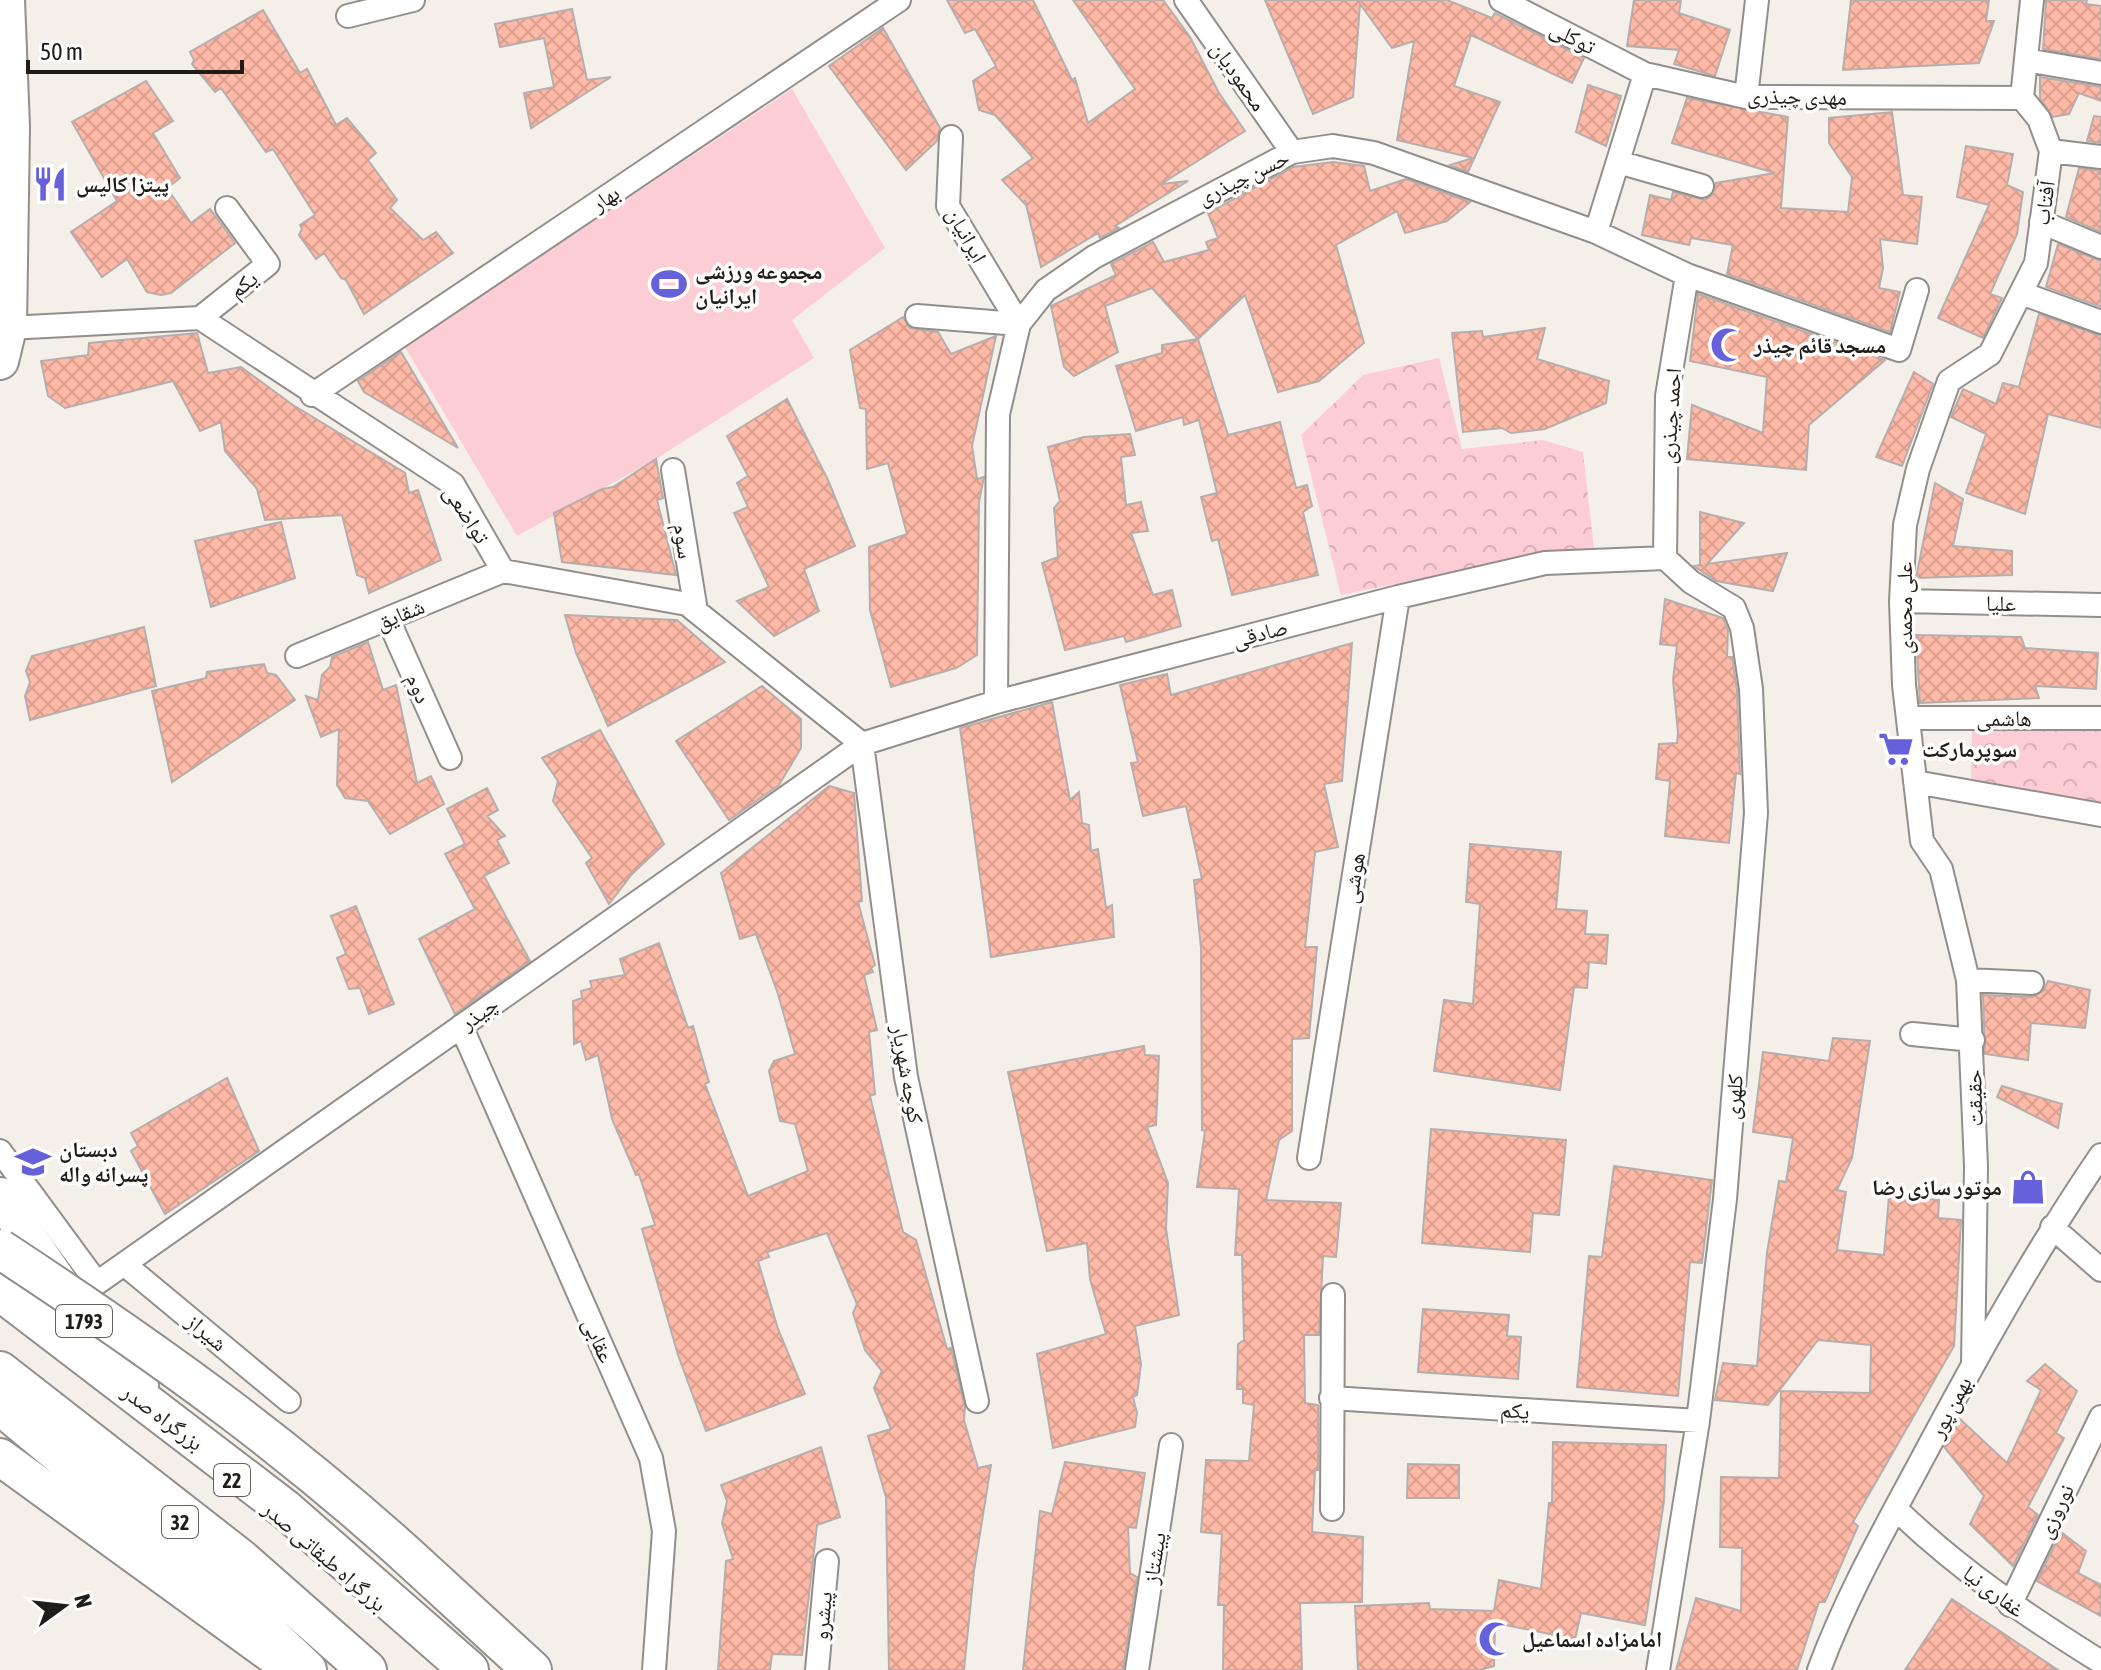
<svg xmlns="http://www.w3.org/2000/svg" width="2101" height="1670" viewBox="0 0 2101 1670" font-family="'Asap Condensed','Noto Naskh Arabic',sans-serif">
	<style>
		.forest { fill: url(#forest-crowns) }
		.garden { fill: #fccdd5 }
		.building { fill: url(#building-cross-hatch); stroke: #b6aeac; stroke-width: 2 }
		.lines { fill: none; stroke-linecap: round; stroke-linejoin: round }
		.minor-casing { stroke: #938e89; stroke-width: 26 }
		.primary-casing { stroke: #938e89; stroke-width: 40 }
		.trunk-casing { stroke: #938e89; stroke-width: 42 }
		.minor { stroke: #fff; stroke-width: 22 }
		.primary { stroke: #fff; stroke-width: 36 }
		.trunk { stroke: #fff; stroke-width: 38 }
		.trunk-bridge-casing { stroke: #938e89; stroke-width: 42; stroke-linecap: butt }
		.trunk-bridge { stroke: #fff; stroke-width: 38 }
		.labels { text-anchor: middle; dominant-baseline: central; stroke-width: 7; stroke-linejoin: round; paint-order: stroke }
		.shield { fill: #fefdfc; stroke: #62605e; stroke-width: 2 }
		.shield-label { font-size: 20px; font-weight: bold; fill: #1f1c1a }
		.street-label { font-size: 22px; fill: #1f1c1a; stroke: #fefdfc }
		.poi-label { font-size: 22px; font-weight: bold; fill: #1f1c1a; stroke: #fefdfc; text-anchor: start }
	</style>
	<defs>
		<pattern id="forest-crowns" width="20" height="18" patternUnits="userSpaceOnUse" patternTransform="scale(2)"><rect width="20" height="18" fill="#fccdd5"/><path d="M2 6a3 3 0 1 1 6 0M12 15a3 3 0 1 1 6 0" fill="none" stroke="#d8afb6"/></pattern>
		<pattern id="building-cross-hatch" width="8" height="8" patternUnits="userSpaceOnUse" patternTransform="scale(2)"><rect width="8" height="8" fill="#ffb9a6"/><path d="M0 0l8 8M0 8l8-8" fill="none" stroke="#da9e8e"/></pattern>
	</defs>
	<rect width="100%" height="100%" fill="#f5efe9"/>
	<path class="forest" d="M1439 358 1462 449 1543 440 1583 452 1594 548 1544 553 1341 595 1301 435 1363 375Z
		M1972 723H2101V808L1971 786Z"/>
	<path class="garden" d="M792 89 885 248 792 320 814 358 656 459 517 536 405 347Z"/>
	<path class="building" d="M947 0H1033L1072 80 1075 78 1088 123 1135 89 1073 0H1163L1190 37 1219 93 1245 131 1161 184 1188 181 1115 226 1119 228 1100 238 1098 233 1041 267 1025 200V204L1002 180 1033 158 995 115 979 110 973 81 996 66 975 29 965 33Z
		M1265 0H1447L1492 18 1495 13 1584 58 1572 83 1471 35 1454 86 1500 102 1468 172 1450 165 1473 158 1397 140 1414 41 1392 48 1360 4 1353 97 1313 114Z
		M1634 0H1681L1679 13 1730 30 1715 76 1674 64 1679 50 1627 46Z
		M1851 0H1989L1986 21H1994L1979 63 1843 70Z
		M2046 0H2087L2086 4 2101 6V59L2043 49Z
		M572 9 587 80 611 77 531 128 524 93 554 87 544 38 500 47 495 24Z
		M263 10 300 73 307 69 336 125 347 118 376 153 368 160 397 200 390 208 423 240 436 232 453 253 364 314 346 280 341 278 324 253 316 259 299 235 302 229 300 225 315 215 273 149 266 152 221 88 215 92 192 64 194 60 190 52Z
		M883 28 940 128 937 141 906 170 829 66Z
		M2040 77 2101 87V101L2079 93 2069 114 2053 117 2040 98Z
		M146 81 173 121 153 133 180 178 167 188 191 223 210 209 235 243 171 293 161 295 147 292 127 259 102 277 71 232 117 201 72 122Z
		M1588 85 1621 96 1606 146 1576 132Z
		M1687 98 1788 117 1781 208 1848 212 1852 177 1829 143V118L1892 112 1903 195 1922 197 1917 244 1880 239 1883 268 1879 288 1900 292 1890 332 1727 274 1733 245 1691 238 1689 245 1642 235 1650 195 1671 200 1673 192 1705 200 1712 195 1716 183 1775 173 1672 143Z
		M2094 116 2101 117V143L2087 141Z
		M1966 146 2013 154 2007 185 2023 192 2017 234 1990 294 2002 298 1983 338 1938 318 1989 205 1957 197Z
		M1333 162 1364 166 1370 191 1406 179 1470 202 1447 221 1405 233 1397 211 1336 245 1364 343 1319 381 1278 392 1245 295 1198 339 1152 288 1105 306 1118 352 1074 376 1064 367 1051 306 1116 275 1111 264 1153 242 1164 262 1209 250 1206 242 1218 238 1208 213 1293 167Z
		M2079 168 2101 171V232L2066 217Z
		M2058 244 2101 261V307L2046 287Z
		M1698 294 1885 360 1809 425 1806 470 1687 459 1692 405 1763 433 1767 377 1690 361Z
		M2039 314 2101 336V428L2048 414 2025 514 1966 493 1986 434 1951 417 1963 389 1996 404 2003 383 2019 387Z
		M903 317 910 328 938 332 951 354 996 336 972 446 977 479 984 477 979 502 977 655 956 668 891 687 870 610 869 547 907 534 888 463 867 469 866 409 860 408 850 350Z
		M1545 328 1537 359 1609 381 1606 403 1545 429 1511 433 1502 428 1463 432 1452 333 1482 331 1483 337Z
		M197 333 208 373 241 367 293 405 405 473 409 493 418 490 441 560 369 593 365 578 357 575 342 515 265 520 257 489 225 451 221 422 200 431 173 381 65 408 48 396 41 361 88 355 89 343Z
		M1198 339 1228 435 1280 422 1296 488 1307 485 1312 506 1303 512 1318 575 1232 595 1218 539 1212 541 1201 497 1217 493 1199 420 1184 425 1183 417 1136 431 1116 366 1162 353V345Z
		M401 352 458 448 364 392 358 381Z
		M1914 372 1933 384 1902 466 1876 457Z
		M787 399 828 480 855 546 804 569 819 611 774 636 737 601 769 587 734 513 748 507 737 483 748 476 727 436Z
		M1130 434 1135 455 1121 457 1126 505 1141 502 1148 531 1131 533 1153 595 1172 590 1181 626 1126 642 1124 636 1065 650 1042 563 1058 557 1054 508 1060 501 1048 447 1084 437Z
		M656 459 663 498 657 500 676 575 562 562 554 513 602 489 613 487Z
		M1935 483 1963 499 1953 546 2012 551V575L1916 578Z
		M1700 512 1744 523 1707 564 1787 553 1773 591 1716 581 1694 566 1700 565Z
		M281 522 295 578 211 607 195 541Z
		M1665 599 1723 618 1728 631 1727 657H1732L1737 690 1740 774 1736 773 1729 843 1665 836 1670 781 1656 779 1659 744 1677 743 1678 733 1673 680 1677 646 1660 644Z
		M565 615 677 620 725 662 608 726 576 653Z
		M144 627 156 686 30 720 25 696 30 682 26 671 32 656Z
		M1916 635 2021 637 2025 648 2098 653 2096 689 2035 686 2039 698 1920 703Z
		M368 642 383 690 396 685 417 783 431 776 444 804 390 834 368 801 345 798 337 785 339 729 321 737 306 696 318 700 322 675 330 667 332 657Z
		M1352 643 1342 781 1324 784 1338 847 1315 852 1305 947H1317L1309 1038 1292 1039V1131L1279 1140 1266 1200 1341 1203 1336 1257 1323 1256 1319 1335H1304L1305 1403 1318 1405V1470H1315L1312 1532 1363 1537 1362 1602 1300 1603 1302 1670H1223L1224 1605H1218L1222 1534 1201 1532 1206 1460 1249 1461 1254 1405 1243 1403V1389H1237L1238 1344 1244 1340 1242 1255H1235L1239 1189 1197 1187 1205 1131 1202 1130 1201 948 1194 880 1202 879 1186 806 1143 816 1131 763 1138 762 1120 685 1167 674 1171 695Z
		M264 664 267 673 276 675 295 700 172 782 152 691 206 678 207 672Z
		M762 686 801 719V748L779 785 729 820 676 741Z
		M1052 702 1070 800 1079 792 1082 823 1089 825 1091 851 1098 849 1106 908 1112 905 1114 937 991 957 960 728Z
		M600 730 664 844 632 874 609 904 586 863 592 858 553 801 558 781 542 758Z
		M829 786 854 793 862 901 858 902 875 965 871 968 873 972 864 975 877 1030 869 1032 875 1094 870 1096 903 1232 916 1240 947 1349 951 1348 965 1407 964 1420 978 1468 991 1465 974 1571 964 1670H889L886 1497 868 1436 891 1429 874 1388 882 1371 865 1350 853 1313 857 1304 827 1233 767 1252 769 1257 758 1261 778 1329 805 1394 706 1431 678 1355 642 1229 655 1225 639 1174 636 1175 612 1119 598 1055 586 1060 581 1041 574 1044 573 1001 582 998 581 991 592 988 590 981 625 975 620 959 659 943 688 1028 693 1026 709 1082 705 1084 748 1196 808 1171 795 1124 780 1121 769 1071 774 1061 795 1054 778 994 756 934 740 939 721 873Z
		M487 788 498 810 487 816 505 836 497 840 509 863 484 876 530 961 455 1014 419 939 475 909 445 854 465 844 447 809Z
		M1470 844 1561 852 1556 909 1587 911 1585 934 1608 935 1606 964 1589 962 1587 988 1574 987 1560 1090 1434 1071 1444 1000 1473 1004 1480 904 1466 902Z
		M356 906 394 1004 369 1014 360 988 349 989 337 958 346 954 331 916Z
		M2048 981 2090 990 2085 1028 2031 1023 2028 1060 1985 1054 1983 995 2032 997 2043 991Z
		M1833 1038 1870 1041 1852 1158 1837 1190 1846 1192 1837 1250 1884 1255 1889 1196 1939 1200 1938 1218 1961 1220 1954 1346 1853 1522 1858 1526 1825 1602H1819L1797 1670H1676L1696 1598 1741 1611 1742 1548 1720 1547 1721 1477 1779 1478 1781 1391 1870 1393 1871 1345 1818 1340 1768 1405 1715 1400 1723 1363 1757 1366 1767 1253 1779 1181 1786 1182 1793 1138 1753 1132 1763 1052 1829 1061Z
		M1144 1046 1145 1055 1159 1056 1156 1125 1147 1127 1168 1183 1166 1229 1179 1315 1135 1326 1141 1364 1137 1395 1133 1397 1137 1413 1135 1427 1053 1448 1037 1354 1106 1334 1090 1279 1087 1243 1047 1251 1008 1072Z
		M227 1078 259 1151 165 1214 131 1151 138 1146 131 1133Z
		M2002 1086 2062 1104 2058 1128 1997 1097Z
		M1431 1129 1566 1140 1559 1215 1533 1213 1530 1252 1422 1243Z
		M1614 1166 1712 1180 1702 1263 1690 1262 1678 1396 1577 1387 1589 1256 1602 1257Z
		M1423 1309 1509 1315 1507 1336 1521 1337 1518 1379 1418 1372Z
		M2045 1364 2077 1391 2056 1433 2064 1438 2028 1507 2038 1515 2013 1566 1970 1524 1984 1496 1944 1447 1960 1419 2007 1463 2041 1390 2027 1381Z
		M1553 1442 1666 1445 1664 1501 1645 1625 1581 1613 1575 1639 1495 1623 1494 1666 1480 1670H1358L1355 1606 1429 1603 1430 1609 1494 1611 1499 1580 1541 1589 1549 1503H1552Z
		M821 1447 840 1517 817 1525 802 1655 772 1654 770 1670H718L726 1561 733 1559 722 1523 727 1501 721 1485Z
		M1065 1462 1145 1473 1136 1528 1128 1527 1130 1573 1137 1577 1123 1670H1023L1040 1511 1052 1514Z
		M1408 1464 1459 1465V1498H1407Z
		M2061 1532 2086 1551 2078 1573 2101 1585V1616L2037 1581Z
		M1952 1599 2058 1670H1905Z"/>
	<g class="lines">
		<g class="minor-casing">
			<path id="minor" d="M1186 0 1292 152
				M1501 0 1645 74 1746 97 2022 98
				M348 16 413 0
				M2026 60 2101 73
				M1746 97 1757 0
				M951 137 948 206 1019 324
				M2051 151 2101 157
				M1618 162 1702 186
				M2041 222 2101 247
				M1596 232 1645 74
				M2021 293 2101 322
				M917 316 1019 324
				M200 318 268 264 227 208
				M8 328 200 318 453 484 503 571 687 604 862 744
				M312 395 899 0
				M673 470 696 611
				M1665 558 1667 396 1687 275
				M1901 601 2101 605
				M388 619 450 758
				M297 656 503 571
				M996 702 998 414 1019 324 1046 290 1094 257 1292 152 1333 146 1374 153 1596 232 1687 275 1899 350 1917 290
				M1908 718H2101
				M862 744 906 1077 977 1401
				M1915 782 2101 815
				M1968 980 2032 983
				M461 1026 651 1458 664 1531 654 1670
				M1912 1034 1973 1040
				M0 1151 97 1283 862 744 996 702 1398 597 1545 563 1665 558
				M1309 1158 1398 597
				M2052 1227 2101 1270
				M124 1264 289 1401
				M1973 1365 1976 1166 1968 980 1941 869 1922 841 1904 685 1901 601 1905 525 1918 469 1949 381 1990 354 2036 263 2051 151 2039 119 2022 98 2032 0
				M1331 1398 1698 1421
				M1332 1509 1333 1295
				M1896 1509C1958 1569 2027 1616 2101 1662
				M2010 1605 2101 1417
				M817 1670 827 1561
				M1137 1670 1171 1445
				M1658 1670 1698 1421 1725 1199 1756 813 1751 689 1742 628 1734 608 1691 582 1665 558
				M1819 1670C1846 1597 1884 1530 1921 1461 1977 1356 2034 1253 2101 1155"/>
		</g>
		<g class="primary-casing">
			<path id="primary" d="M0 361 8 328 11 127 6 0
				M0 1196 93 1333 140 1385
				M0 1457 274 1656"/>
		</g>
		<g class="trunk-casing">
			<path id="trunk" d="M0 1291 285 1509 469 1670
				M0 1371 241 1559 367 1670
				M0 1405 217 1585 307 1670
				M435 1581 532 1670"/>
		</g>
		<use href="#minor" class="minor"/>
		<use href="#primary" class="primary"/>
		<use href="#trunk" class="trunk"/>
		<g class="trunk-bridge-casing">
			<path id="trunk-bridge" d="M0 1249C157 1352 297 1452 435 1581"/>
		</g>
		<use href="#trunk-bridge" class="trunk-bridge"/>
	</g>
	<defs>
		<g id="restaurant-bare" transform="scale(2.76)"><path d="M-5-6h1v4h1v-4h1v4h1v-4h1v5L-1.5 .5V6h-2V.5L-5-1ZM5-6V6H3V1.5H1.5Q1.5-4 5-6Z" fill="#6661da" stroke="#fefdfc" stroke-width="2.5" paint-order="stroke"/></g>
		<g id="stadium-bare" transform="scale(2.76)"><path d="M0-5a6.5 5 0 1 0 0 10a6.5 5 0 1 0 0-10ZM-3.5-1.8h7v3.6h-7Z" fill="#6661da" stroke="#fefdfc" stroke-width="2.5" paint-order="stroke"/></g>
		<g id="mosque-bare" transform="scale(2.76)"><path d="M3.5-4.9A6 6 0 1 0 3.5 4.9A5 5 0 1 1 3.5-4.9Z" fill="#6661da" stroke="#fefdfc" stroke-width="2.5" paint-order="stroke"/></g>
		<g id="supermarket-bare" transform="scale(2.76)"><path d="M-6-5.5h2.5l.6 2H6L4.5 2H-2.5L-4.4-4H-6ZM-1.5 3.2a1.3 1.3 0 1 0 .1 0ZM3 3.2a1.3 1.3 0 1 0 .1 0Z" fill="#6661da" stroke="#fefdfc" stroke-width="2.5" paint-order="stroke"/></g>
		<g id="school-bare" transform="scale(2.76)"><path d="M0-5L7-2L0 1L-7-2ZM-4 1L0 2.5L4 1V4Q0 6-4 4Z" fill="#6661da" stroke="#fefdfc" stroke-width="2.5" paint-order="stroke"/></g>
		<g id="shop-bare" transform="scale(2.76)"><path d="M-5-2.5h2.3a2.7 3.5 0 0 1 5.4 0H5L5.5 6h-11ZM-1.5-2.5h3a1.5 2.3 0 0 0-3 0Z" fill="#6661da" stroke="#fefdfc" stroke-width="2.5" paint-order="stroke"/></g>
	</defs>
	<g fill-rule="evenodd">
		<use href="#restaurant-bare" x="50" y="184"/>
		<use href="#stadium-bare" x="669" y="284"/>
		<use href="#mosque-bare" x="1728" y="345"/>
		<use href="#supermarket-bare" x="1896" y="749"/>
		<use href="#school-bare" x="33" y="1162"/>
		<use href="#shop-bare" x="2028" y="1187"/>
		<use href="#mosque-bare" x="1496" y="1639"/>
	</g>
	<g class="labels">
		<g class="shield">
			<rect x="56" y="1305" width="56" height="32" rx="6"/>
			<rect x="214" y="1464" width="36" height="32" rx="6"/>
			<rect x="162" y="1506" width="36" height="32" rx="6"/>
		</g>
		<g class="shield-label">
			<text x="84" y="1321">1793</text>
			<text x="232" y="1480">22</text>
			<text x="180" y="1522">32</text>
		</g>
		<g class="street-label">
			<text transform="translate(1573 37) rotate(27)">توکلی</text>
			<text transform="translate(1239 76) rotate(55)">محمودیان</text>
			<text transform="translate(1797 96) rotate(1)">مهدی چیذری</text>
			<text transform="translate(1243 177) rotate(-26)">حسن چیذری</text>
			<text transform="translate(605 198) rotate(-34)">بهار</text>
			<text transform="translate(2044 203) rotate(-82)">آفتاب</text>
			<text transform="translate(967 235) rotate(61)">ایرانیان</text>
			<text transform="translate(243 284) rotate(-38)">یکم</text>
			<text transform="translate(1670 416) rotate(-86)">احمد چیذری</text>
			<text transform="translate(467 514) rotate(57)">تواضعی</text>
			<text transform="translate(684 541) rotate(81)">سوم</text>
			<text transform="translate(2001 603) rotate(1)">علیا</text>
			<text transform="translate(1904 608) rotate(-90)">علی محمدی</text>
			<text transform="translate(400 614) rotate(-22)">شقایق</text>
			<text transform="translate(1260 633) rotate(-15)">صادقی</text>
			<text transform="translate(419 688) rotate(66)">دوم</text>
			<text x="2004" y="718">هاشمی</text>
			<text transform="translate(1353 878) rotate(-81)">هوشی</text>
			<text transform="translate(479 1013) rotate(-35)">چیذر</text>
			<text transform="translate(908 1074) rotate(80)">کوچه شهریار</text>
			<text transform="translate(1733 1097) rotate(-85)">کلهری</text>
			<text transform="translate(1974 1098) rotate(-92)">حقیقت</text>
			<text transform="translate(207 1332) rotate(40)">شیراز</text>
			<text transform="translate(599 1340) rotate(66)">عقابی</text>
			<text transform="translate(1950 1407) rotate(-62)">بهمن پور</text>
			<text transform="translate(1515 1410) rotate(4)">یکم</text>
			<text transform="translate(163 1417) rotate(37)">بزرگراه صدر</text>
			<text transform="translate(2055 1511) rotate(-64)">نوروزی</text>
			<text transform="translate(325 1556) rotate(41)">بزرگراه طبقاتی صدر</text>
			<text transform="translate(1154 1558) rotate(-81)">پیشتاز</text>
			<text transform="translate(1994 1591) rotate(37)">غفاری نیا</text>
			<text transform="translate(822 1616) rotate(-85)">پیشرو</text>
		</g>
		<g class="poi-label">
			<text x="76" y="184">پیتزا کالیس</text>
			<text x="695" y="271">مجموعه ورزشی<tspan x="695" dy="25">ایرانیان</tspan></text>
			<text x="1754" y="345">مسجد قائم چیذر</text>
			<text x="1922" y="749">سوپرمارکت</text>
			<text x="59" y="1149">دبستان<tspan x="59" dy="25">پسرانه واله</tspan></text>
			<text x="2002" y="1187" text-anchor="end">موتور سازی رضا</text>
			<text x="1522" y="1639">امامزاده اسماعیل</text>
		</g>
	</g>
	<g transform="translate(64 1606) rotate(75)" stroke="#fefdfc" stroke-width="6" paint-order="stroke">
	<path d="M0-6L14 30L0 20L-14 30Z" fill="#1f1c1a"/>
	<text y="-12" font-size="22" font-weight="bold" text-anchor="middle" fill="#1f1c1a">N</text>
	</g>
	<path d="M28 60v12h214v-12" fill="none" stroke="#1f1c1a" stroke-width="4"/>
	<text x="40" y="60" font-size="24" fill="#1f1c1a" stroke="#fefdfc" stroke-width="6" paint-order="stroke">50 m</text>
</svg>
